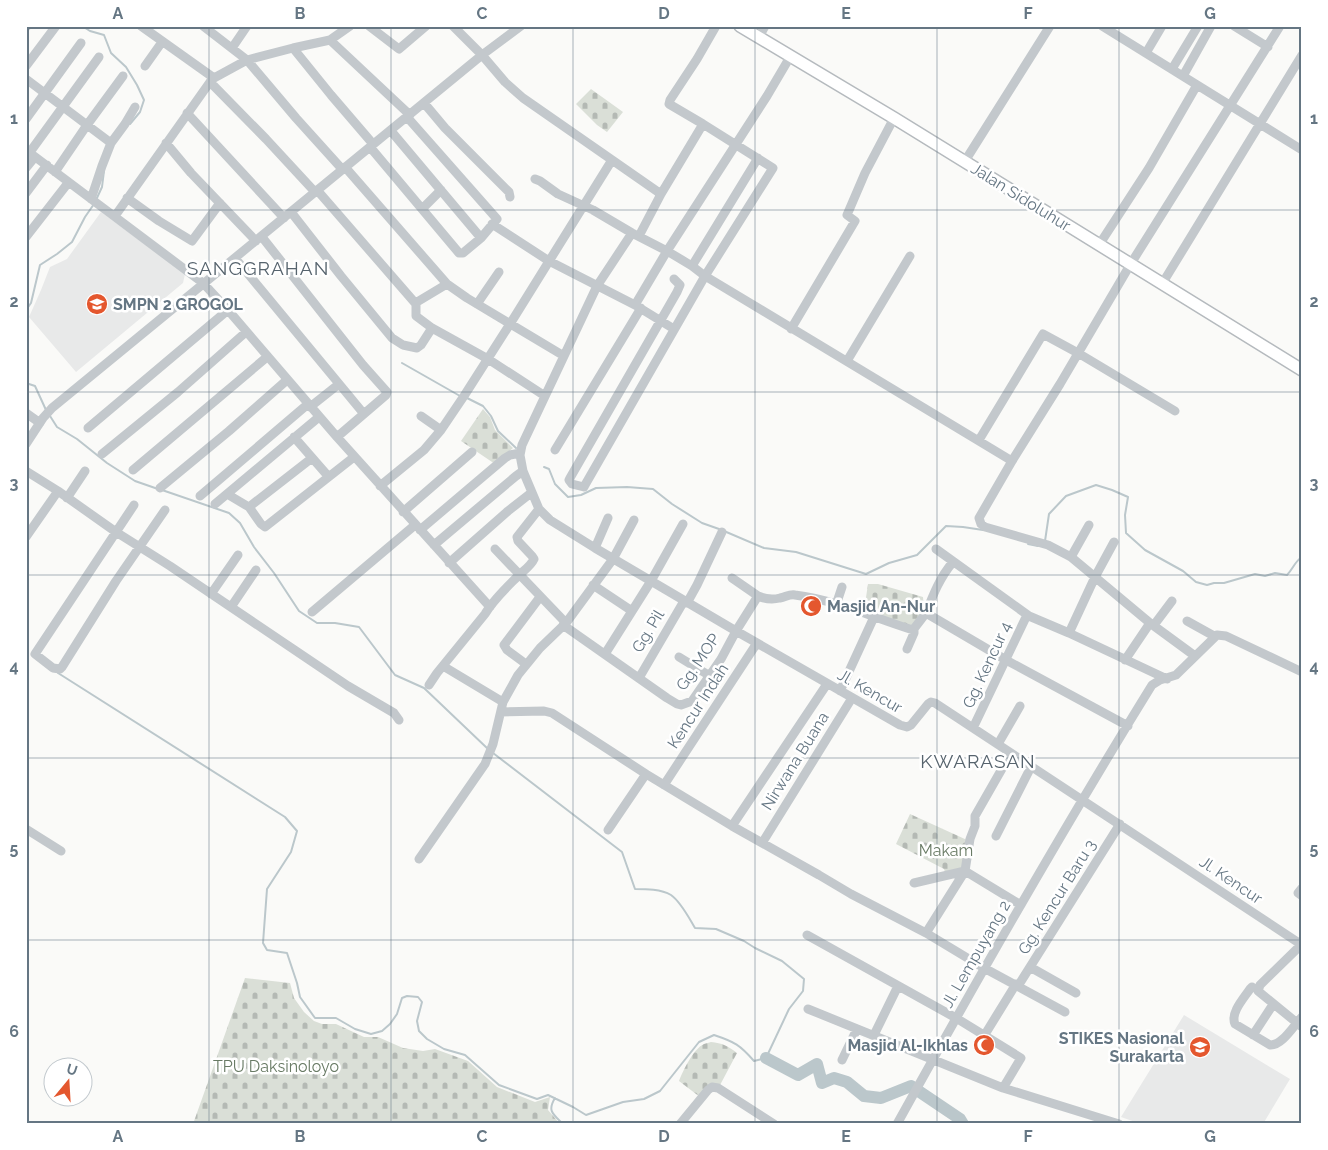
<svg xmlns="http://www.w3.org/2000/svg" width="1328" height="1150" viewBox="0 0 1328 1150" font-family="Raleway,sans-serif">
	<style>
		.built { fill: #e8e9e9 }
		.cemetery { fill: url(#cemetery-stones) }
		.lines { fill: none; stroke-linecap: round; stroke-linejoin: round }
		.stream { stroke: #bbc7cb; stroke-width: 2 }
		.river { stroke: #bbc7cb; stroke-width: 12 }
		.major-casing { stroke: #b5babe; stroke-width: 14 }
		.minor { stroke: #c3c8cc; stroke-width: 9 }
		.major { stroke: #fff; stroke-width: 11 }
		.grid { fill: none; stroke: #657683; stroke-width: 1; stroke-opacity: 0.55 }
		.labels { text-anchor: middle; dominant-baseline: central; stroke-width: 5; stroke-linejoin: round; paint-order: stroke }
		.street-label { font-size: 16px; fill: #657683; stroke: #fff }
		.poi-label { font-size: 16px; font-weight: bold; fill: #657683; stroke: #fff; text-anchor: start }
		.park-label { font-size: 16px; fill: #687a64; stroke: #fff }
		.quarter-label { font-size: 19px; letter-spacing: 1px; fill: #57646e; stroke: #fff }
		.neatline { fill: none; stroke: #657683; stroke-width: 2 }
		.grid-label { font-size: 16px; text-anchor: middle; font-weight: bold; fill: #657683 }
	</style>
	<defs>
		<pattern id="cemetery-stones" width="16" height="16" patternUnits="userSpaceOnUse" patternTransform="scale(1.25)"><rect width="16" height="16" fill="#dadfd7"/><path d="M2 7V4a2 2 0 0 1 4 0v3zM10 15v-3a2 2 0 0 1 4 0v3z" fill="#b4b9b4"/></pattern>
	</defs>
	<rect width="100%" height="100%" fill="#fafaf8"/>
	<path class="built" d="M101 212 185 274 183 283 76 372 29 317 41 290 50 267 67 259Z
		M1184 1015 1290 1079 1263 1124H1141L1121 1117Z"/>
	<path class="cemetery" d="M591 89 623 112 607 132 597 125 576 104Z
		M483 409 490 417 495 430 513 448 495 464 461 441Z
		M868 584H878L923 597 924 610 913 628 864 611Z
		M910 814 967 840 963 868 945 872 944 869 896 844Z
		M245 978 290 983 294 998 304 1012 314 1021 322 1024H336L364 1037H378L403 1048 423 1051 435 1049 468 1061 497 1087 535 1102 550 1097 548 1110 560 1124H193Z
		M711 1042C722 1043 728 1046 737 1053L719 1087 700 1097 679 1081C683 1071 693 1049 704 1044 706 1043 709 1043 711 1042Z"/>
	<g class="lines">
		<path class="stream" d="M82 26 90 31 104 35 111 53 126 67 137 85 144 100 140 112 130 124
			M96 200 102 187 104 171
			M26 310 31 303 40 265 57 254 72 242 85 217 94 204
			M402 363 460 396
			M26 383 35 386 46 410
			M467 398 483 406 491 416 498 431 516 448
			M50 416 57 427 77 439 107 463 135 481 158 489
			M544 467 549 469 555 484 568 497 581 495 596 488 627 487 653 489 672 504 702 523 719 529
			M162 490 229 513 240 523 254 547 274 573 299 611 317 623H335L359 627 395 675 424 688 488 749
			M724 531 764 548 796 552 866 574 889 563 917 555 946 526 963 527 983 530
			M1045 541 1049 514 1066 496 1096 485 1112 490 1128 497 1125 515 1126 533 1145 550 1183 571 1196 582 1207 585 1214 583H1224L1255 574 1265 576 1275 573 1287 575C1293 569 1295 561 1302 557
			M1028 544 1038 546
			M58 673 285 817 297 831 291 852 267 889 263 943 267 950 287 953 297 983 300 997 315 1018H336L355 1029 371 1034 382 1031 390 1024 397 1014 402 998 407 996 418 997 422 1002 417 1021 419 1031 427 1039 444 1049 465 1055 499 1085 537 1099 548 1095 573 1107 586 1115 623 1102 644 1099 660 1091 699 1042 714 1035C735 1042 740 1045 754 1061L766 1058 789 1009 803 991 804 979 782 961 755 948 744 941 716 929 695 928C689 918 681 902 671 895 661 889 646 889 635 889L622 852 493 753
			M555 1098C547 1111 553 1114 563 1124"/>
		<path class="river" d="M766 1058 798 1075 817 1064 822 1083 834 1078 847 1082 864 1096 881 1098 911 1086 960 1119 963 1124"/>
		<g class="major-casing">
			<path id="major" d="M740 26 894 118 1302 370"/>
		</g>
		<path class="minor" d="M141 26 214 78
			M203 26 247 60 296 118 342 169
			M369 26 399 49 426 26
			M453 26 482 55 505 82 523 98 661 194
			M1102 26 1302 150
			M1234 26 1268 47
			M26 27 27 26
			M759 37 765 26
			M330 40 410 115
			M232 48 247 26
			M293 48 331 95 373 144
			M1146 53 1162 26
			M26 66 56 26
			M145 66 162 42
			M1172 69 1198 26
			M1183 76 1211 26
			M26 79 111 143
			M210 82 266 139 315 192
			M424 103 445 128 509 192 510 197
			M187 113 284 218
			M26 119 81 43
			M391 131 481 238
			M166 143 191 173 256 241
			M370 147 459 253H463L481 238 497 219 407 117
			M26 150 203 283 228 310 337 437 490 607
			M30 152 99 57
			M965 161 1050 26
			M345 167 447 284 467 298 564 356
			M26 168 35 157
			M55 172 87 125 123 76
			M535 179 540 181 558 194 593 210 632 233 667 251 692 266 705 276 1012 461
			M317 190 416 304
			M26 193 47 165
			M127 198 159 221 192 241 220 203
			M91 199 102 166 111 143 125 124 135 107
			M422 209 441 190
			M291 212 341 276 392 338 403 345 417 348 421 345 432 328
			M115 216 210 82 214 78 247 60 293 48 330 40 350 26
			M492 224 549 261 635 305 674 329
			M632 233 597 286 522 445 520 455 523 471 539 509 550 520 595 548 736 631 900 725 907 727 911 725 928 704 931 702 935 703 1302 945
			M639 236 661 194 703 124
			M26 237 68 183
			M262 237 363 365 387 392 386 395 337 437
			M1099 245 1149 168 1197 85
			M235 258 364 414
			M692 266 758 158
			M674 279 680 285 677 292 570 478 569 480 572 484 584 487 585 485 705 276 773 168 703 124 669 104 670 100 697 59 716 26
			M447 284 417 302 416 304V316L432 328 488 359 545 396
			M1162 284 1302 55
			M477 304 499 272
			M635 305 667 251 767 96 790 57
			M791 329 842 243 855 221 847 215 865 173 894 118
			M847 361 910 256
			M310 407 339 384
			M26 413 40 423
			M421 416 441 430
			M88 428 228 310
			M294 437 328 476
			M979 440 1043 334 1078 353 1175 411
			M26 444 43 418 52 408 482 55 521 26
			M555 450 641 308
			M102 454 178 392 246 332
			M133 470 267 357
			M26 471 58 491 116 532 170 566 348 686 394 713 399 720
			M380 486 424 450 441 430 464 396 510 324 612 160
			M160 488 229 431 287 380
			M227 494 249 507 261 524 265 527 354 457
			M200 496 308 404
			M67 498 85 471
			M215 504 319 417
			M134 505 35 654 53 668 60 669 62 667 116 581 165 510
			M249 507 312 458
			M403 512 472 452
			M420 530 505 458 510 455 520 453
			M26 537 58 491
			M434 545 516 476 523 471
			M595 548 608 518
			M495 549 566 623
			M936 549 1029 616 1069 633 1167 679
			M1071 557 1089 525
			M449 563 508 511 531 493
			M593 585 632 611
			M211 594 238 555
			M758 596C765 599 772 600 780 598 786 597 789 594 795 595 836 600 874 618 913 630L926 613 1006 660 1128 726
			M687 603 697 585 722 532
			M836 605 842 587
			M231 607 256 570
			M312 612 415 525
			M926 613C933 595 940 577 953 562
			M1187 621 1214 636
			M563 625 667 698 677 704 681 705 692 701 721 659 736 631 758 596 732 578
			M1154 625 1172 601
			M1069 633 1095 577 1114 542
			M907 649 914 633V630
			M605 654 651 581 683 524
			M1195 656 1150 623 1071 557 1048 545 985 527 981 524 979 518 1012 461 1060 384 1130 265 1280 26
			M679 657 710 676
			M1125 660 1150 623
			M526 664 507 650 504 645 540 597
			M443 666 503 702
			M639 678 684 601
			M429 685 437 673 485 614C493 600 506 588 517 577 523 571 531 566 534 559L532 556 518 541 517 537 539 509
			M840 691 874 617
			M501 712 544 711 552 713 646 774 732 826 819 875 851 894 926 933 984 968 1065 1012
			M973 728 1027 615
			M998 744 1020 706
			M664 785 757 643
			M732 826 827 684
			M26 829 61 851
			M608 830 646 774
			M996 836 1031 767
			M764 840 852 698
			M419 859 485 764 493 744 503 702 518 675 540 648 566 623 613 559 634 520
			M965 871 1021 905
			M914 883 965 871
			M1302 888 1298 893 1302 896
			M926 933 965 871 970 839 975 826V816L1011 753
			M807 935 956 1018 1021 1058 1003 1088
			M1302 944 1260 985 1258 991 1302 1027
			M1030 967 1076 993
			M1018 986 1120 824
			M1252 987 1250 989C1244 998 1230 1013 1235 1024L1270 1045C1282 1046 1294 1025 1302 1017
			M808 1009 1003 1088 1119 1124
			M874 1035 898 986
			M1253 1035 1272 1006
			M984 1036 1016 984
			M842 1060 857 1029
			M680 1124 708 1090 712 1087 718 1088 774 1124
			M897 1124C979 976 1063 829 1152 685L1160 680 1176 675 1217 635 1226 636 1302 672"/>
		<use href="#major" class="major"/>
	</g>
	<path class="grid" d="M209 26V1124M391 26V1124M573 26V1124M755 26V1124M937 26V1124M1119 26V1124M26 210H1302M26 392H1302M26 575H1302M26 758H1302M26 940H1302"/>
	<defs>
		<g id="school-disc" transform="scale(1.125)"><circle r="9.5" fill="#e4572e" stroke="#fff"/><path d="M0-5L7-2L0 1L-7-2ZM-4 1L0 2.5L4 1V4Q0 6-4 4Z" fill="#fff"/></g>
		<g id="mosque-disc" transform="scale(1.125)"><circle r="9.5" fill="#e4572e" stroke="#fff"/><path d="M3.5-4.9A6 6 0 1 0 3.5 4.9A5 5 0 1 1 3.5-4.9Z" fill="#fff"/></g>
		<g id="university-disc" transform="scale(1.125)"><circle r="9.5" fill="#e4572e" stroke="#fff"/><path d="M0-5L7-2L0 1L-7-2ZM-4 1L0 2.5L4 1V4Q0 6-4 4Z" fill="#fff"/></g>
	</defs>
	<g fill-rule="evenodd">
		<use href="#school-disc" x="97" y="304"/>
		<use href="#mosque-disc" x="811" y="606"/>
		<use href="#mosque-disc" x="984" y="1045"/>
		<use href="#university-disc" x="1200" y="1047"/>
	</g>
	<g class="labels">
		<g class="street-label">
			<text transform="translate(1021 197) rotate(32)">Jalan Sidoluhur</text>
			<text transform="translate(648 631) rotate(-59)">Gg. Pil</text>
			<text transform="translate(698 662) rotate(-56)">Gg. MOP</text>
			<text transform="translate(987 665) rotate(-65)">Gg. Kencur 4</text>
			<text transform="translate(870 691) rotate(30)">Jl. Kencur</text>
			<text transform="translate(698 706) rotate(-57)">Kencur Indah</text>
			<text transform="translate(795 761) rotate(-58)">Nirwana Buana</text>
			<text transform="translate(1231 880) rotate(34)">Jl. Kencur</text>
			<text transform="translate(1057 897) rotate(-58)">Gg. Kencur Baru 3</text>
			<text transform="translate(976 954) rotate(-60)">Jl. Lempuyang 2</text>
		</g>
		<g class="poi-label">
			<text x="113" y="304">SMPN 2 GROGOL</text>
			<text x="827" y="606">Masjid An-Nur</text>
			<text x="1184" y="1038" text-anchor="end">STIKES Nasional<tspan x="1184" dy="18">Surakarta</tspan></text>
			<text x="968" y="1045" text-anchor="end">Masjid Al-Ikhlas</text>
		</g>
		<g class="park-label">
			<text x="946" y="850">Makam</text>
			<text x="276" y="1066">TPU Daksinoloyo</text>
		</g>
		<g class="quarter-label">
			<text x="258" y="268">SANGGRAHAN</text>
			<text x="978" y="761">KWARASAN</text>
		</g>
	</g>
	<rect width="1328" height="1150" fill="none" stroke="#ffffff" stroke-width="55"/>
	<g transform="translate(68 1082) rotate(18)"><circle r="24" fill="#ffffff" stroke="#c1c8cd"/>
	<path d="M0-4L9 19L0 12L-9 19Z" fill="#e4572e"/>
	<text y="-8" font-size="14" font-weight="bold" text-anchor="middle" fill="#657683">U</text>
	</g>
	<rect x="28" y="28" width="1272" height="1094" class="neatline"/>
	<g class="grid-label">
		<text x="118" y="19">A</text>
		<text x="300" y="19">B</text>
		<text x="482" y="19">C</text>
		<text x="664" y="19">D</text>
		<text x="846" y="19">E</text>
		<text x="1028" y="19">F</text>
		<text x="1210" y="19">G</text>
		<text x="14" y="124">1</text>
		<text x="1314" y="124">1</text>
		<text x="14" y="307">2</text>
		<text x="1314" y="307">2</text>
		<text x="14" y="489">3</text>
		<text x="1314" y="489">3</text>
		<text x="14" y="672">4</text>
		<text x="1314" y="672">4</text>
		<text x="14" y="854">5</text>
		<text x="1314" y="854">5</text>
		<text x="14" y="1037">6</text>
		<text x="1314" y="1037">6</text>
		<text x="118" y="1142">A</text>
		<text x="300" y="1142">B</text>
		<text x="482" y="1142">C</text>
		<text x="664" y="1142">D</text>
		<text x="846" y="1142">E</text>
		<text x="1028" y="1142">F</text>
		<text x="1210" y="1142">G</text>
	</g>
</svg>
